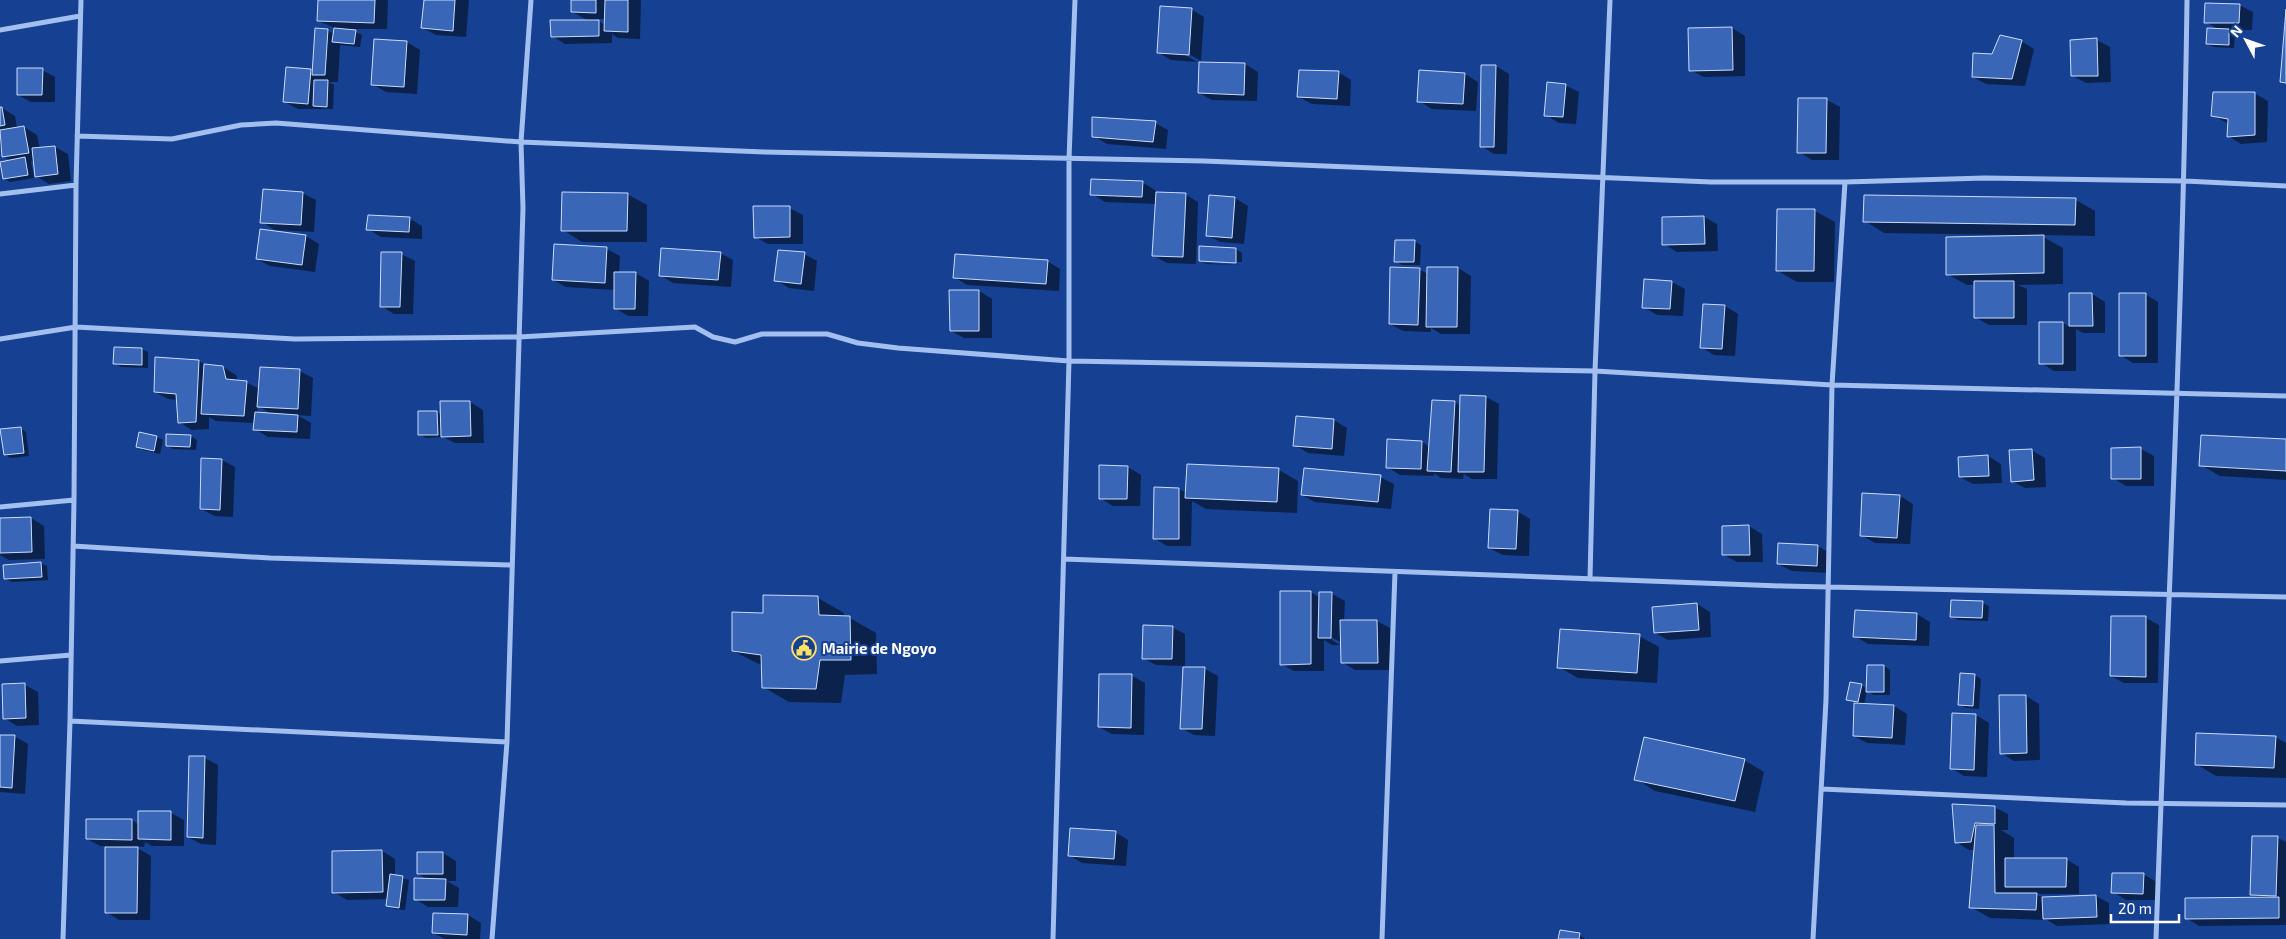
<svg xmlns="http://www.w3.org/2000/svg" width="2286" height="939" viewBox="0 0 2286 939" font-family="'Exo 2',sans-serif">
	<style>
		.shadow { fill: #0007; fill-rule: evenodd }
		.building { fill: #3a66b7; stroke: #cadcfb }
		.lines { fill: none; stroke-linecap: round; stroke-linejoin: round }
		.minor { stroke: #a3bff0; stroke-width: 5 }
		.labels { text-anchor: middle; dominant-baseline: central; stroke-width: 4; stroke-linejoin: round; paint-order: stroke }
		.poi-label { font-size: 15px; font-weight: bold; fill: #fff; stroke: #164091; text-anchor: start }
	</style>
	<rect width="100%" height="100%" fill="#164091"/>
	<path class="shadow" d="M319 0H388L387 29H346V31L355 32 362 35 360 47 340 45 338 82H328L334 85 333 109H298L285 102 310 70 314 72 327 30 334 34 335 28 318 21Z
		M425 0H469L466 37 436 35 423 28Z
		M572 0H641L640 39 618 38 612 34V43L565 44 552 36 589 21 572 12ZM595 19H605V25Z
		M2239 5 2253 12 2252 30H2228L2235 34 2234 48 2214 47 2207 44 2220 30 2206 22Z
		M1191 9 1204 17 1201 61 1184 51 1182 53 1197 62 1171 60 1158 52Z
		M1732 28 1745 36V76L1704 77 1690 70Z
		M2097 40 2110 47 2111 82 2086 83 2073 76Z
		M2021 41 2034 49 2025 86 1986 84 1973 77 1992 56Z
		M407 42 420 50 417 94 386 92 372 84Z
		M1200 63 1245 64 1258 72 1257 101 1212 100 1199 93Z
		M1496 66 1509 74 1507 154H1494L1481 146Z
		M42 70 55 77V102H31L18 95Z
		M1338 72 1351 80 1350 106 1312 104 1299 97Z
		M1465 74 1478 82 1476 111 1432 109 1419 101Z
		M1565 85 1579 92 1576 124 1559 123 1546 115Z
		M2254 93 2268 101 2267 142 2241 144 2228 136 2229 124 2212 115Z
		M1827 100 1840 107 1839 160H1812L1799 152Z
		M2 108 15 116 17 128 24 127 37 135 40 149 55 147 68 154 71 181 49 184 36 176 34 161H31L34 178 10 182 4 178 12 161 3 156 0 145V109Z
		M1155 123 1168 130 1166 149 1107 144 1094 136Z
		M1142 182 1155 190V193L1185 194 1198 202 1196 264 1167 263 1154 256 1156 204 1105 202 1092 194Z
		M302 193 316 200 314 232 275 230 262 222Z
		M627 194 647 205V242H582L563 230Z
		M1235 198 1248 206 1244 244 1220 242 1207 235Z
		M2076 200 2095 211V236L2040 235 2063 248V284L2018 285 2027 289V325H1989L1975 317V285H1967L1947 274 2016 237V235L1884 233 1865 221Z
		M789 208 803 215V244H768L755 237Z
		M1815 211 1835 222 1834 282H1797L1778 271Z
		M1704 217 1717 224 1718 251 1677 252 1664 244 1663 218Z
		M409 218 422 226V239L381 237 368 229Z
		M306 236 319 244 315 272 270 266 257 259Z
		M1414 241 1421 245 1420 265H1402L1396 261Z
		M607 249 620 256 619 273H636L649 281 648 316H628L615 308V290L566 287 553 280Z
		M1236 249 1242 253V262L1205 260V263L1242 265 1206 264 1200 260Z
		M720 253 733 260 731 287 673 283 660 275Z
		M401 254 415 261 413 314H394L381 306Z
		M804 254 817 261 814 291 789 288 776 280Z
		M1047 261 1060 269 1059 291 967 285 954 277Z
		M1458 268 1471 276 1470 334H1441L1431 328V332L1403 331 1390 324 1419 269 1428 274Z
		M1672 282 1685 289 1683 316 1657 315 1643 307Z
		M979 291 992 299V338H964L951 331Z
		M2070 294H2092L2105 302V333H2083L2076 329V371H2054L2041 363V323H2063L2070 327Z
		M2145 294 2158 302V363H2133L2120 355Z
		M1704 305 1725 306 1738 314 1735 356 1714 355 1701 347Z
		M142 349 148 352V368L121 367 114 363Z
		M199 361 207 366 223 367 236 375 238 381 246 382 259 389 300 371 313 378 311 416 297 415 311 423 310 439 268 437 255 429V423L216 421 209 417V429L192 430 179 422 178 400 168 399 155 392ZM258 406 273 415 257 414Z
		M1486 397 1499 404 1497 479H1472L1464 474 1463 479 1441 478 1434 473V476L1400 475 1387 467 1422 442 1430 447 1455 402 1461 406Z
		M470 402 483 410 484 443H455L443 437 426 438 420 434 437 412 442 415Z
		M1334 420 1347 428 1344 456 1308 453 1295 445Z
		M20 428 26 432 29 456 11 458 5 455Z
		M191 436 197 440 196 450 173 449 167 445Z
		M157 437 163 440 160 454 143 450 137 447Z
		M2286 440V480L2220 476 2201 465Z
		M2141 449 2154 456V486H2126L2113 478Z
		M2031 450 2045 458 2046 487 2025 488 2012 481Z
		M1988 456 2001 464 2002 483 1973 484 1960 477Z
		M222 460 235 467 233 517 215 516 201 509Z
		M1128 467 1141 475 1140 506H1113L1100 498Z
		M1279 470 1298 481 1297 513 1206 509 1192 501 1191 546H1167L1154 538 1179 489 1187 493Z
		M1380 477 1394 484 1391 509 1315 502 1302 495Z
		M1900 496 1913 504 1910 544 1875 543 1861 535Z
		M1517 511 1530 519 1529 556 1503 555 1489 548Z
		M31 518 44 526 45 559 9 560 0 555V519Z
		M1749 526 1762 534 1763 562H1737L1724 555Z
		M1818 546 1831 554 1830 573 1792 571 1778 564Z
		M40 563 47 566 48 580 12 582 6 579Z
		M1311 592 1320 598 1332 594 1345 601 1344 621H1377L1390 628 1391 670H1355L1342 662V643L1328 635 1327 637 1340 645H1332L1324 640V671H1294L1281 664Z
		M818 598 844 613V617L850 618 876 633 877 674 845 675 841 703 789 702 763 687V666L733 651 764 614Z
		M1952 601 1983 603 1989 606 1988 621 1958 620 1952 616Z
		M1697 604 1710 612 1711 637 1668 640 1655 633Z
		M1917 614 1930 622 1929 646 1868 644 1855 636Z
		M2146 618 2159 625 2158 683H2124L2111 676Z
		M1172 627 1185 634V668L1205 669 1218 676 1215 736 1194 735 1181 728 1184 666 1156 665 1143 658Z
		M1639 636 1659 647 1657 683 1578 678 1559 667Z
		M1884 666 1890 670V695H1874L1867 691 1864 705 1894 706 1907 714 1905 745 1867 743 1854 736 1856 703 1848 699 1861 685 1868 689Z
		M1974 675 1981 679 1979 709 1966 708 1959 704Z
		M1132 676 1145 683 1144 735 1112 734 1099 727Z
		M25 685 38 692 39 725 17 726 4 718Z
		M2026 696 2039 704 2040 760 2014 761 2001 753 2000 697Z
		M1976 715 1989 723 1987 777 1964 776 1951 768Z
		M0 736H14L28 744 25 794 0 792Z
		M2275 737 2286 743V778L2216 776 2196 764Z
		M205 758 218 765 216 845 201 844 188 837Z
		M1744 760 1764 772 1755 812 1655 791 1636 779Z
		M1953 806 1994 807 2008 814V830H2001L2014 838V859H2066L2079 867V894H2035L2044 898 2096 896 2109 903V924L2057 926 2047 920 1990 918 1971 907 1976 850H1969L1956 842Z
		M171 813 184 820V846H152L145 842 144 847 134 846 151 856 150 920H119L106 912V846H100L87 839 132 820 139 825Z
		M1115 832 1128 840 1126 866 1082 863 1069 855Z
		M2253 837 2278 838 2286 842V925L2199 926 2186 918 2258 898 2251 894Z
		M382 851 395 859V876L409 880 405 910 394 909 388 906 389 899 347 900 334 892Z
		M443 853 456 861V881H447L459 888 458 907H428L415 899 429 880 418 874Z
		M2143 874 2157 882 2156 900H2126L2113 892Z
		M468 915 481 923 480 939H445L433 933Z
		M1579 934 1585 939H1559Z"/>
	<path class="building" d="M318 0H375L374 23 317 21Z
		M424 0H455L453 31 421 28Z
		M571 0H596V13L571 12Z
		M605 0H628V32L604 31Z
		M2205 3 2240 4 2239 23H2204Z
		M1160 6 1192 8 1189 55 1157 53Z
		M2286 9V83L2280 82Z
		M550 20H599V36L551 37Z
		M1732 27 1733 70 1689 71 1688 28Z
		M315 28 328 29 325 75H312Z
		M334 28 356 30 354 44 332 42Z
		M2207 28 2229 29V45L2206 44Z
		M2000 35 2022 40 2012 79 1972 77 1973 53 1992 54Z
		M2097 38 2098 76H2071L2070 40Z
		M374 39 407 41 404 87 371 85Z
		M1199 62 1245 63 1244 95 1198 93Z
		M1481 65H1496L1494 147H1480Z
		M286 67 311 69 308 104 283 102Z
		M17 68H43L42 95H17Z
		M1299 70 1339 71 1337 99 1297 97Z
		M1419 70 1465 73 1463 104 1417 102Z
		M314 80H328L327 107 313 106Z
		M1547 82 1566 84 1563 117 1544 116Z
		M2213 92H2255V135L2227 137 2228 119 2211 116Z
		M1798 98H1827L1826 153H1797Z
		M0 107H2L5 125 0 126Z
		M1092 117 1156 121 1153 142 1092 137Z
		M24 126 29 153 2 157 0 130Z
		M55 146 58 174 35 177 32 148Z
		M25 157 28 175 3 179 0 162Z
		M1091 179 1143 181 1142 197 1090 195Z
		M263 189 303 192 301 225 260 223Z
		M562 192 628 193 627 231H561Z
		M1156 192 1186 193 1183 257 1152 256Z
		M1209 195 1235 197 1232 238 1206 236Z
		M1864 195 2076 198 2075 225 1863 222Z
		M753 206H790V237L754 238Z
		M1777 209H1815L1814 271H1776Z
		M368 215 410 217 409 232 366 230Z
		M1704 216 1705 244 1662 245V217Z
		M260 229 306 235 302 265 256 259Z
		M2044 235V273L1946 275V237Z
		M1395 240H1415L1414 262H1394Z
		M554 244 607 247 605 283 552 280Z
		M1199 246 1236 248V263L1199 261Z
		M661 248 721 252 718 280 659 276Z
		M778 250 805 252 801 284 774 281Z
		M381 252H402L400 307H380Z
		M955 254 1048 260 1046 284 953 278Z
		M1390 267 1420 268 1418 325 1389 324Z
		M1427 267H1458L1457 327H1426Z
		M614 272H636L635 309H614Z
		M1644 279 1672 281 1670 309 1642 308Z
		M1974 281H2014V318H1974Z
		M949 290H979V331H950Z
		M2069 293H2092L2093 326H2069Z
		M2119 293H2146V356H2119Z
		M1703 304 1725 305 1722 349 1700 348Z
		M2039 322H2063V364H2039Z
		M114 347 142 348V365L113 364Z
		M155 357 199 360 196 422 178 423 176 394 154 392Z
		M204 364 223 366 226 379 247 381 244 416 201 414Z
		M260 367 300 369 298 409 257 407Z
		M1460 395 1486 396 1484 472H1458Z
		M1432 400 1455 401 1451 472 1427 471Z
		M440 401H470L471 436 441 437Z
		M418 411H437L438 435H418Z
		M255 412 298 415 297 432 253 430Z
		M1296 416 1334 419 1332 449 1293 446Z
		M21 427 24 453 4 455 0 429Z
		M139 432 157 436 154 451 136 447Z
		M166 434 191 435 190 447 166 446Z
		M2201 435 2286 439V471L2199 466Z
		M1387 439 1422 441 1421 469 1386 468Z
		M2141 447V479H2111V448Z
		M2032 449 2034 480 2011 482 2009 450Z
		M1988 455 1989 476 1959 477 1958 457Z
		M201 458 222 459 220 510 200 509Z
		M1187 464 1279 468 1277 502 1185 498Z
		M1099 465 1128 466 1127 499H1099Z
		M1304 468 1381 475 1378 502 1301 495Z
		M1154 487 1179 488V539H1153Z
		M1862 493 1900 495 1897 538 1860 536Z
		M1490 509 1518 510 1516 549 1488 548Z
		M31 517 32 552 0 553V518Z
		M1749 525 1750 555H1722V526Z
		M1778 543 1818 545 1817 566 1777 564Z
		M41 562 42 577 4 579 3 565Z
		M1280 591H1311V664L1280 665Z
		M1319 592H1332L1331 638H1318Z
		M763 595 818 596 819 615 850 616 851 660H820L816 689 762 688 761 655 732 651V612L763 613Z
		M1951 600 1983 601 1982 618 1950 617Z
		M1697 603 1699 630 1654 633 1652 607Z
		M1855 610 1917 613 1916 640 1853 637Z
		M2111 616H2146V677L2110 676Z
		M1340 620H1377L1378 663H1341Z
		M1143 625 1173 626 1172 659H1142Z
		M1560 629 1640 634 1637 673 1557 668Z
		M1867 665H1884V692H1866Z
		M1183 667H1205L1202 729H1180Z
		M1960 673 1975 674 1973 706 1958 705Z
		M1099 674H1132L1131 728 1098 727Z
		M1850 682 1862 684 1858 702 1846 700Z
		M25 683 26 718 3 719 2 684Z
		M1999 695H2026L2027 753 2000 754Z
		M1854 703 1894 705 1892 738 1853 736Z
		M1952 713 1976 714 1974 770 1950 769Z
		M2196 733 2276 736 2274 768 2195 765Z
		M0 735H15L12 788 0 787Z
		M1644 737 1745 759 1735 801 1634 780Z
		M189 756H205L203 838 187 837Z
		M1952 804 1995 806V824L1975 823 1971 842 1955 843Z
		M138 811H171V840L138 839Z
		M86 819H132V840L86 839Z
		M1976 825H1994L1995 893H2037L2036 910 1969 908Z
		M1070 828 1116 831 1114 859 1068 856Z
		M2252 836H2278L2276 896 2250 895Z
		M105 847H138L137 913H105Z
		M382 850 383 892 332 893V851Z
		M417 852H443V874H417Z
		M2005 858H2067L2066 887H2005Z
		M2112 873H2144L2143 894 2111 893Z
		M390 874 403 876 399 908 386 906Z
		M414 878 446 879 445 900H414Z
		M2096 895 2097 917 2043 919 2042 897Z
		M2279 897V918L2185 919V898Z
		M433 913 468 914 467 935 432 933Z
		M1560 930 1580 933 1579 939H1558Z"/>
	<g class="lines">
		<path class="minor" d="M0 30 80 16
			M77 136 172 139 241 125 276 123 521 142 764 152 1204 161 1711 182H1845L1985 178 2185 181 2286 186
			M0 194 76 185
			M0 339 76 327 295 339 519 337 695 327 713 337 735 342 762 334H827L858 343 898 348 1069 361 1595 371 1832 385 2286 396
			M0 507 74 500
			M73 546 270 558 512 565
			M1064 559 1783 586 2286 597
			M1590 579 1595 371 1610 0
			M0 661 71 655
			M70 721 507 742
			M1822 789 2126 803 2286 805
			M63 939 70 721 74 500 76 185 81 0
			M492 939 507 742 523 208 521 142 531 0
			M1053 939 1069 361V159L1075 0
			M1382 939 1395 572
			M1813 939 1826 700 1832 385 1845 182
			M2156 939C2167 626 2183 313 2187 0"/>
	</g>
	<defs>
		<g id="civic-ring" transform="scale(1.25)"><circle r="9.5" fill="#164091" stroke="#ffe063" stroke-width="1.5"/><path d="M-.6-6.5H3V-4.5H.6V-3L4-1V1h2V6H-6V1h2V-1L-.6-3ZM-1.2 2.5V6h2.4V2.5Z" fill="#ffe063"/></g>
	</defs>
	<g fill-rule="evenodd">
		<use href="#civic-ring" x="804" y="648"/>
	</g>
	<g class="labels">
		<g class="poi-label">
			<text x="822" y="648">Mairie de Ngoyo</text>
		</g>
	</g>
	<g transform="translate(2246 40) rotate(311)" stroke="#164091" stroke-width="4" paint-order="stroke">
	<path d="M0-4L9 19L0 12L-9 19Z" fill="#ffffff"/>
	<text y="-8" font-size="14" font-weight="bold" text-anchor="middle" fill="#ffffff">N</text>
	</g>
	<path d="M2111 914v8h68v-8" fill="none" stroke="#ffffff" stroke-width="2.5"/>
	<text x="2118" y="914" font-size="15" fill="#ffffff" stroke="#164091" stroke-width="4" paint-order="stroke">20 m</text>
</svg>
